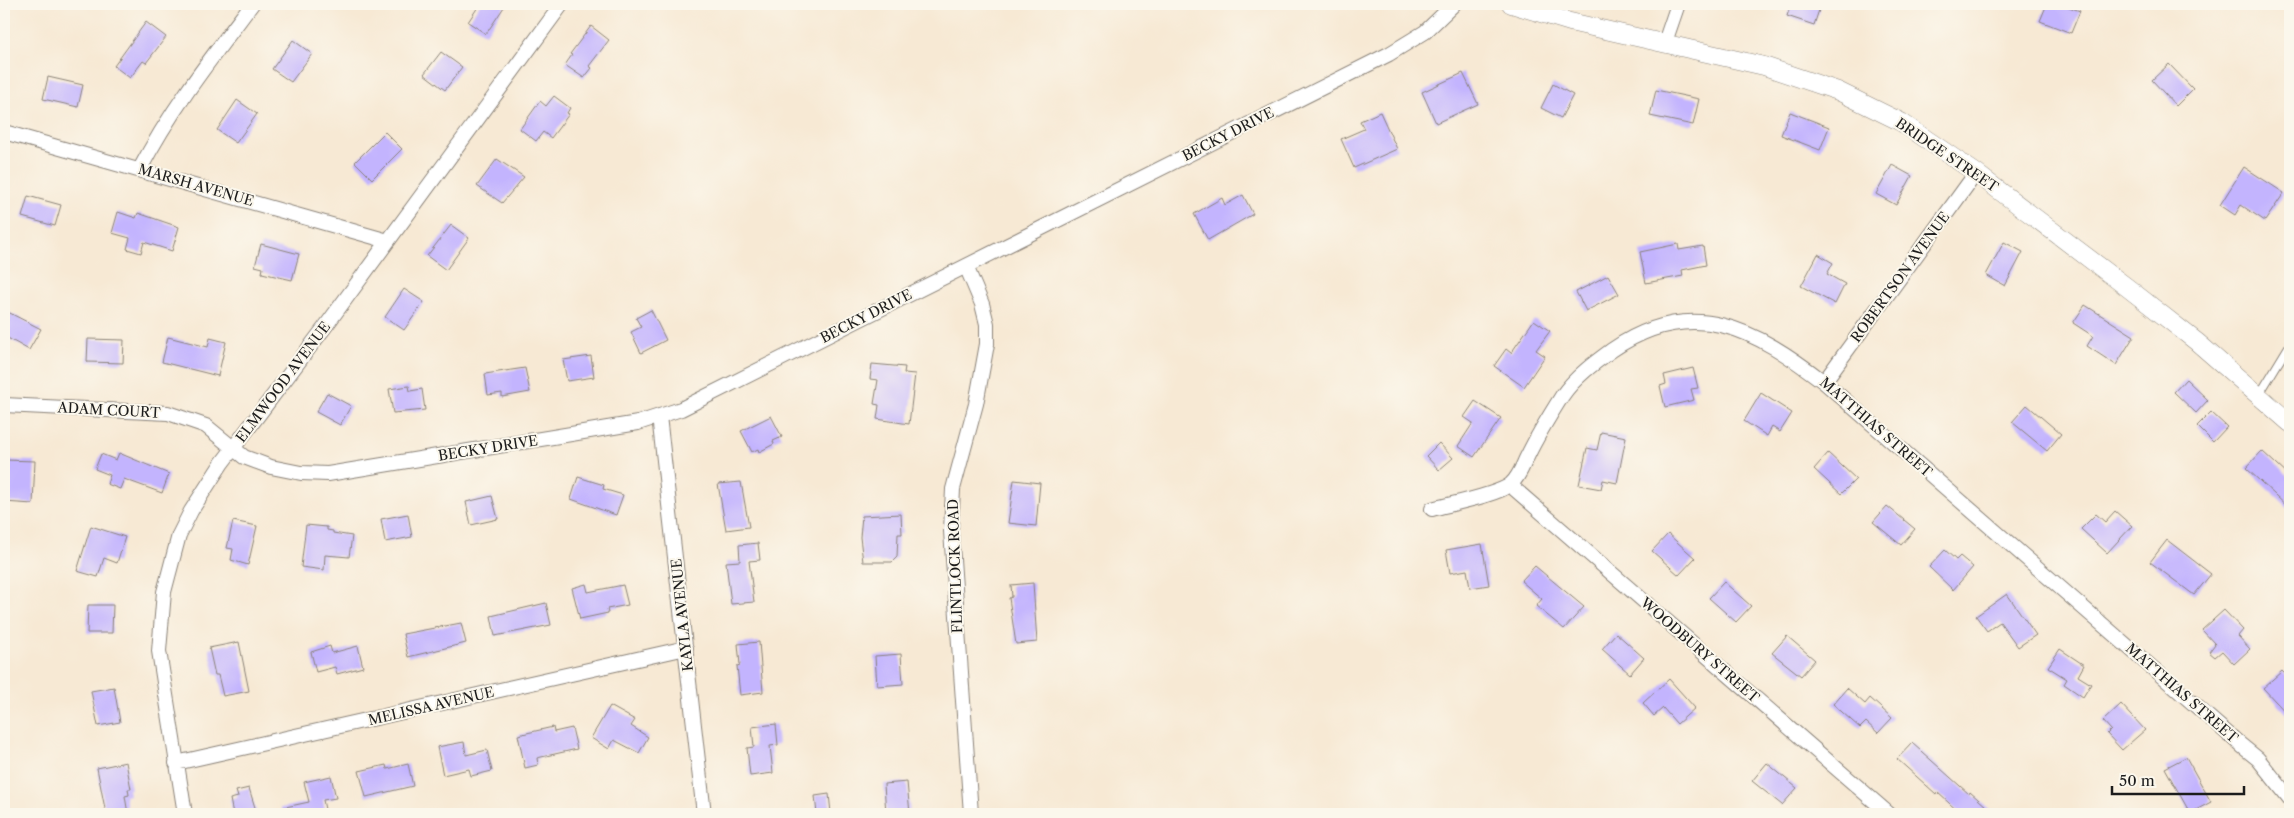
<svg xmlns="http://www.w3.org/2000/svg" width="2294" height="818" viewBox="0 0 2294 818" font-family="'Libre Caslon Text',serif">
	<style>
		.building { fill: #c3b4fe }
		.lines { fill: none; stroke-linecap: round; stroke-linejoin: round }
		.service-casing { stroke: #8a8278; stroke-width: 9 }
		.minor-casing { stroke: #8a8278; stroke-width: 16 }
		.tertiary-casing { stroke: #8a8278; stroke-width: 19 }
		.service { stroke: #fff; stroke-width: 7 }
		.minor { stroke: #fff; stroke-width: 14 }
		.tertiary { stroke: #fff; stroke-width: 18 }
		.labels { text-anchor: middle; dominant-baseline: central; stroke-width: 4; stroke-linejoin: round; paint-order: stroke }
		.street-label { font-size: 14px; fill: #1c1c1c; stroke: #fbf7ec }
	</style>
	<rect width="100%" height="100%" fill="#fbf7ec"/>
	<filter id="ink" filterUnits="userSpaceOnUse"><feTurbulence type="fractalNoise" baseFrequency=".02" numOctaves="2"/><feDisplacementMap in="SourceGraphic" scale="10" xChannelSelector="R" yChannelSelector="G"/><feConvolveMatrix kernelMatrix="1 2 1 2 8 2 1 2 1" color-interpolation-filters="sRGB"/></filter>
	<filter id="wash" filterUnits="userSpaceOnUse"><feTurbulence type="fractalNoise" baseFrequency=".0096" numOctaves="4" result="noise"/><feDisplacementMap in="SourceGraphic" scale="20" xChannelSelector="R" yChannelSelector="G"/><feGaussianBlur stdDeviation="1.12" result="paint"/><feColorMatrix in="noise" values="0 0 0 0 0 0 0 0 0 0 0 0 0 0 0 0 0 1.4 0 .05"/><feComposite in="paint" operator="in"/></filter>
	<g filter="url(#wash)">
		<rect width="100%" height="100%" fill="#f7e9d4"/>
		<g id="blocks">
			<path class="building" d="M480 4H506L486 34 468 22Z
				M1791 4H1821L1814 25 1787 16Z
				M2047 4H2061L2080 11 2071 33 2040 21Z
				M146 22 166 37 146 63 143 61 130 78 114 66Z
				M591 26 609 40 589 66 592 68 584 78 565 65 572 55 570 54Z
				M293 40 312 54 291 82 272 69Z
				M441 52 462 67 445 90 424 74Z
				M2169 64 2193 89 2176 106 2152 80Z
				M1463 73 1478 104 1436 123 1422 92Z
				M48 77 83 85 78 107 43 99Z
				M1553 84 1573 95 1561 118 1541 108Z
				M1656 90 1699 99 1693 125 1650 116Z
				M554 96 570 108 567 113 569 114 551 138 543 132 536 141 520 129 540 101 546 106Z
				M237 100 257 114 236 143 217 130Z
				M1380 112 1397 149 1354 168 1341 139 1364 129 1360 121Z
				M1790 112 1829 127 1820 150 1781 135Z
				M385 132 402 149 372 179 355 162Z
				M497 159 524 177 502 203 477 186Z
				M1892 165 1912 176 1896 205 1876 194Z
				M2244 167 2284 193 2265 221 2241 205 2235 215 2220 205Z
				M1243 195 1253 214 1208 240 1194 214 1222 198 1225 205Z
				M28 196 61 205 55 226 22 217Z
				M118 212 136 218 138 213 179 227 172 251 144 242 141 253 127 249 130 238 112 233Z
				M451 225 469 238 446 270 427 256Z
				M2004 242 2023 252 2005 286 1986 275Z
				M261 244 299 254 292 280 262 273 263 268 255 266Z
				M1678 244 1679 250 1703 246 1706 265 1682 270 1683 276 1646 283 1640 252Z
				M1818 254 1833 263 1827 274 1845 284 1835 304 1801 286Z
				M1608 275 1619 294 1586 311 1576 292Z
				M404 289 424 302 404 330 385 317Z
				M2085 305 2134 336 2116 365 2087 346 2093 336 2073 323Z
				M4 310 41 329 29 350 4 336Z
				M651 310 666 340 641 353 631 332 641 327 636 318Z
				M1534 320 1550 331 1536 350 1545 356 1524 387 1494 366 1506 349 1511 353Z
				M168 337 208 347 210 338 226 342 218 376 162 362Z
				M88 339 124 340 123 363 87 362Z
				M591 356 594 377 567 381 563 360Z
				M872 364 905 367 904 373 915 374 909 424 877 419 879 405 874 404 878 380 870 379Z
				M525 368 530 392 502 397V393L488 395 485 374Z
				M1693 368 1698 388 1691 389 1694 400 1665 407 1660 386 1666 384 1664 375Z
				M2186 379 2208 400 2196 413 2174 392Z
				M409 386 410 391 422 389 425 410 393 413 389 389Z
				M327 393 351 406 340 425 316 412Z
				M1761 393 1792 413 1780 432 1772 427 1767 436 1744 421Z
				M1475 401 1501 418 1474 457 1458 446 1473 423 1464 417Z
				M2027 405 2061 434 2047 451 2012 422Z
				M2211 412 2227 427 2213 442 2197 426Z
				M771 416 782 437 773 441 774 444 759 452 758 449 752 452 741 431Z
				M1601 432 1626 437 1617 483 1603 480 1601 489 1579 485 1587 448 1597 450Z
				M1439 443 1453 458 1439 470 1426 456Z
				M2262 451 2290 477V509L2246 468Z
				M119 453 169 474 162 493 124 479 120 489 107 484 110 475 95 469 101 454 116 460Z
				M1828 453 1856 479 1841 494 1814 469Z
				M5 460 35 461 33 504 4 502Z
				M578 477 604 485 603 489 623 495 616 515 571 499Z
				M1014 480 1040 483 1036 526 1008 523Z
				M741 482 749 527 726 530 718 484Z
				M492 496 498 519 471 525 466 502Z
				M1887 506 1915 529 1901 545 1873 522Z
				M2115 511 2132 526 2107 553 2081 529 2096 514 2105 522Z
				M408 514 412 537 385 542 381 519Z
				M901 514 902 534H898L897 557 892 562H863L860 537 862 516Z
				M233 521 257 526 248 565 231 560 233 549 227 548Z
				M306 525 327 527V530L333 531V533L352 536 349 557 325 555 324 570 301 567Z
				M91 526 125 537 117 563 104 558 98 577 77 571Z
				M1668 534 1695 558 1679 575 1652 551Z
				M2167 540 2211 574 2194 595 2150 562Z
				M758 543 760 560 749 561 754 602 731 604 726 562 740 561 739 545Z
				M1482 544 1489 585 1470 588 1467 570 1450 573 1446 550Z
				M1945 550 1956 560 1960 556 1973 567 1953 590 1929 567Z
				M1535 566 1584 607 1564 629 1536 606 1542 599 1521 581Z
				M1724 582 1751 606 1736 622 1709 598Z
				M1033 583 1037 642 1016 644 1009 598 1012 597 1011 585Z
				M586 584 588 592 623 585 628 605 607 609 608 613 580 619 572 588Z
				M2007 594 2036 635 2018 647 2000 622 1987 631 1976 616Z
				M546 603 551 625 495 636 491 616Z
				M88 605H113L112 633H87Z
				M2224 610 2243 630 2238 636 2250 649 2234 664 2222 651 2215 657 2209 652 2215 644 2202 630Z
				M461 623 466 643 408 657 403 634Z
				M1616 633 1644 658 1630 674 1602 649Z
				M1787 636 1815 660 1801 676 1772 653Z
				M239 642 249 691 223 696 218 675H215L209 648Z
				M759 642 763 692 740 695 737 666 740 665 738 644Z
				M330 646 332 653 358 646 363 667 337 674 335 667 316 672 311 652Z
				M2060 649 2084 665 2078 676 2091 684 2083 697 2064 684 2067 679 2048 667Z
				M901 654 903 684 877 686 875 656Z
				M2282 671 2290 679V717L2263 688Z
				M1669 679 1695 708 1677 724 1663 708 1654 716 1643 703Z
				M114 687 120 722 98 726 91 691Z
				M1847 688 1865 704 1870 698 1892 718 1878 733 1866 722 1860 728 1833 704Z
				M2121 704 2145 730 2122 750 2107 734 2111 730 2103 721Z
				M610 706 635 720 631 726 648 737 639 753 614 740 609 749 591 738Z
				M776 724 778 745 770 746 773 773 750 776 747 748 754 747 752 727Z
				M553 727 554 732 572 728 577 749 537 758 538 765 525 768 518 735Z
				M464 742 466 755 487 750 492 771 471 776 469 769 443 775 437 747Z
				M1912 743 1969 794 1970 792 1995 814H1961L1937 792 1936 794 1897 759Z
				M2186 757 2211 802 2190 813 2165 768Z
				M126 762 131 789H128L129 795 125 796 128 814H106L97 768Z
				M1767 763 1797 788 1782 805 1752 781Z
				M408 764 413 786 366 797 359 771 386 765 387 769Z
				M331 776 336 798 323 800 326 814H282L281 808 309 802 304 782Z
				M907 782 910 814H886L884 784Z
				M249 788 257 814H233L230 799 238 797 236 791Z
				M829 794 831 813 817 814 815 796Z"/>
		</g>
	</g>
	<g filter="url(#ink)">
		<use href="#blocks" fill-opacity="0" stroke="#8a8278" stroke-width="1"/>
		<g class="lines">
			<g class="service-casing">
				<path id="service" d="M2259 395 2290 344"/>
			</g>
			<g class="minor-casing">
				<path id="minor" d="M1665 42 1678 4
					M4 132 388 241
					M140 169C171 109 212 57 252 4
					M966 266 982 304 987 324V344L976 404 953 489 951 531 971 814
					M1824 382 1976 173
					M4 405 168 413 206 426 244 457 271 467 301 473 328 474 638 423 681 409 1389 54 1425 32 1454 4
					M659 416 704 814
					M1510 485 1889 814
					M1432 509C1450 504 1498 495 1511 484 1520 476 1523 464 1528 455 1538 434 1550 415 1562 396 1575 377 1594 363 1612 350 1693 294 1756 330 1824 382L2242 746 2258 759 2290 799
					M176 763 686 648
					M185 814 159 651 164 592 179 535 191 511 222 463 325 327 562 4"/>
			</g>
			<g class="tertiary-casing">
				<path id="tertiary" d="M1511 4 1570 22 1764 66 1838 91 1901 122 1976 173 2128 288 2197 342 2290 423"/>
			</g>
			<use href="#service" class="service"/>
			<use href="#minor" class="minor"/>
			<use href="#tertiary" class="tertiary"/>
		</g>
	</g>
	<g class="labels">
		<g class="street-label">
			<text transform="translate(1228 134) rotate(-27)">BECKY DRIVE</text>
			<text transform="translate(1947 155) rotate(34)">BRIDGE STREET</text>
			<text transform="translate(196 185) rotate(16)">MARSH AVENUE</text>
			<text transform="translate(1900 277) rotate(-54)">ROBERTSON AVENUE</text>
			<text transform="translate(866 316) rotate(-27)">BECKY DRIVE</text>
			<text transform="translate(283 382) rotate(-53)">ELMWOOD AVENUE</text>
			<text transform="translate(109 410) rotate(3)">ADAM COURT</text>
			<text transform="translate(1876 427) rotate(41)">MATTHIAS STREET</text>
			<text transform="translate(488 448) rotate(-9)">BECKY DRIVE</text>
			<text transform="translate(955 566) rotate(-92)">FLINTLOCK ROAD</text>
			<text transform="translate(682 615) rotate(-96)">KAYLA AVENUE</text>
			<text transform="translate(1700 650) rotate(41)">WOODBURY STREET</text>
			<text transform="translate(2182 693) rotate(41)">MATTHIAS STREET</text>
			<text transform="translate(431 706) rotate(-13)">MELISSA AVENUE</text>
		</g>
	</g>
	<rect width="2294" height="818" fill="none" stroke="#fbf7ec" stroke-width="20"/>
	<path d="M2112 786v8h132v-8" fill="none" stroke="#1c1c1c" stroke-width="2.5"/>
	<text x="2119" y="786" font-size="15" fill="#1c1c1c" stroke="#fbf7ec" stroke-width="4" paint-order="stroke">50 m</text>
</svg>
